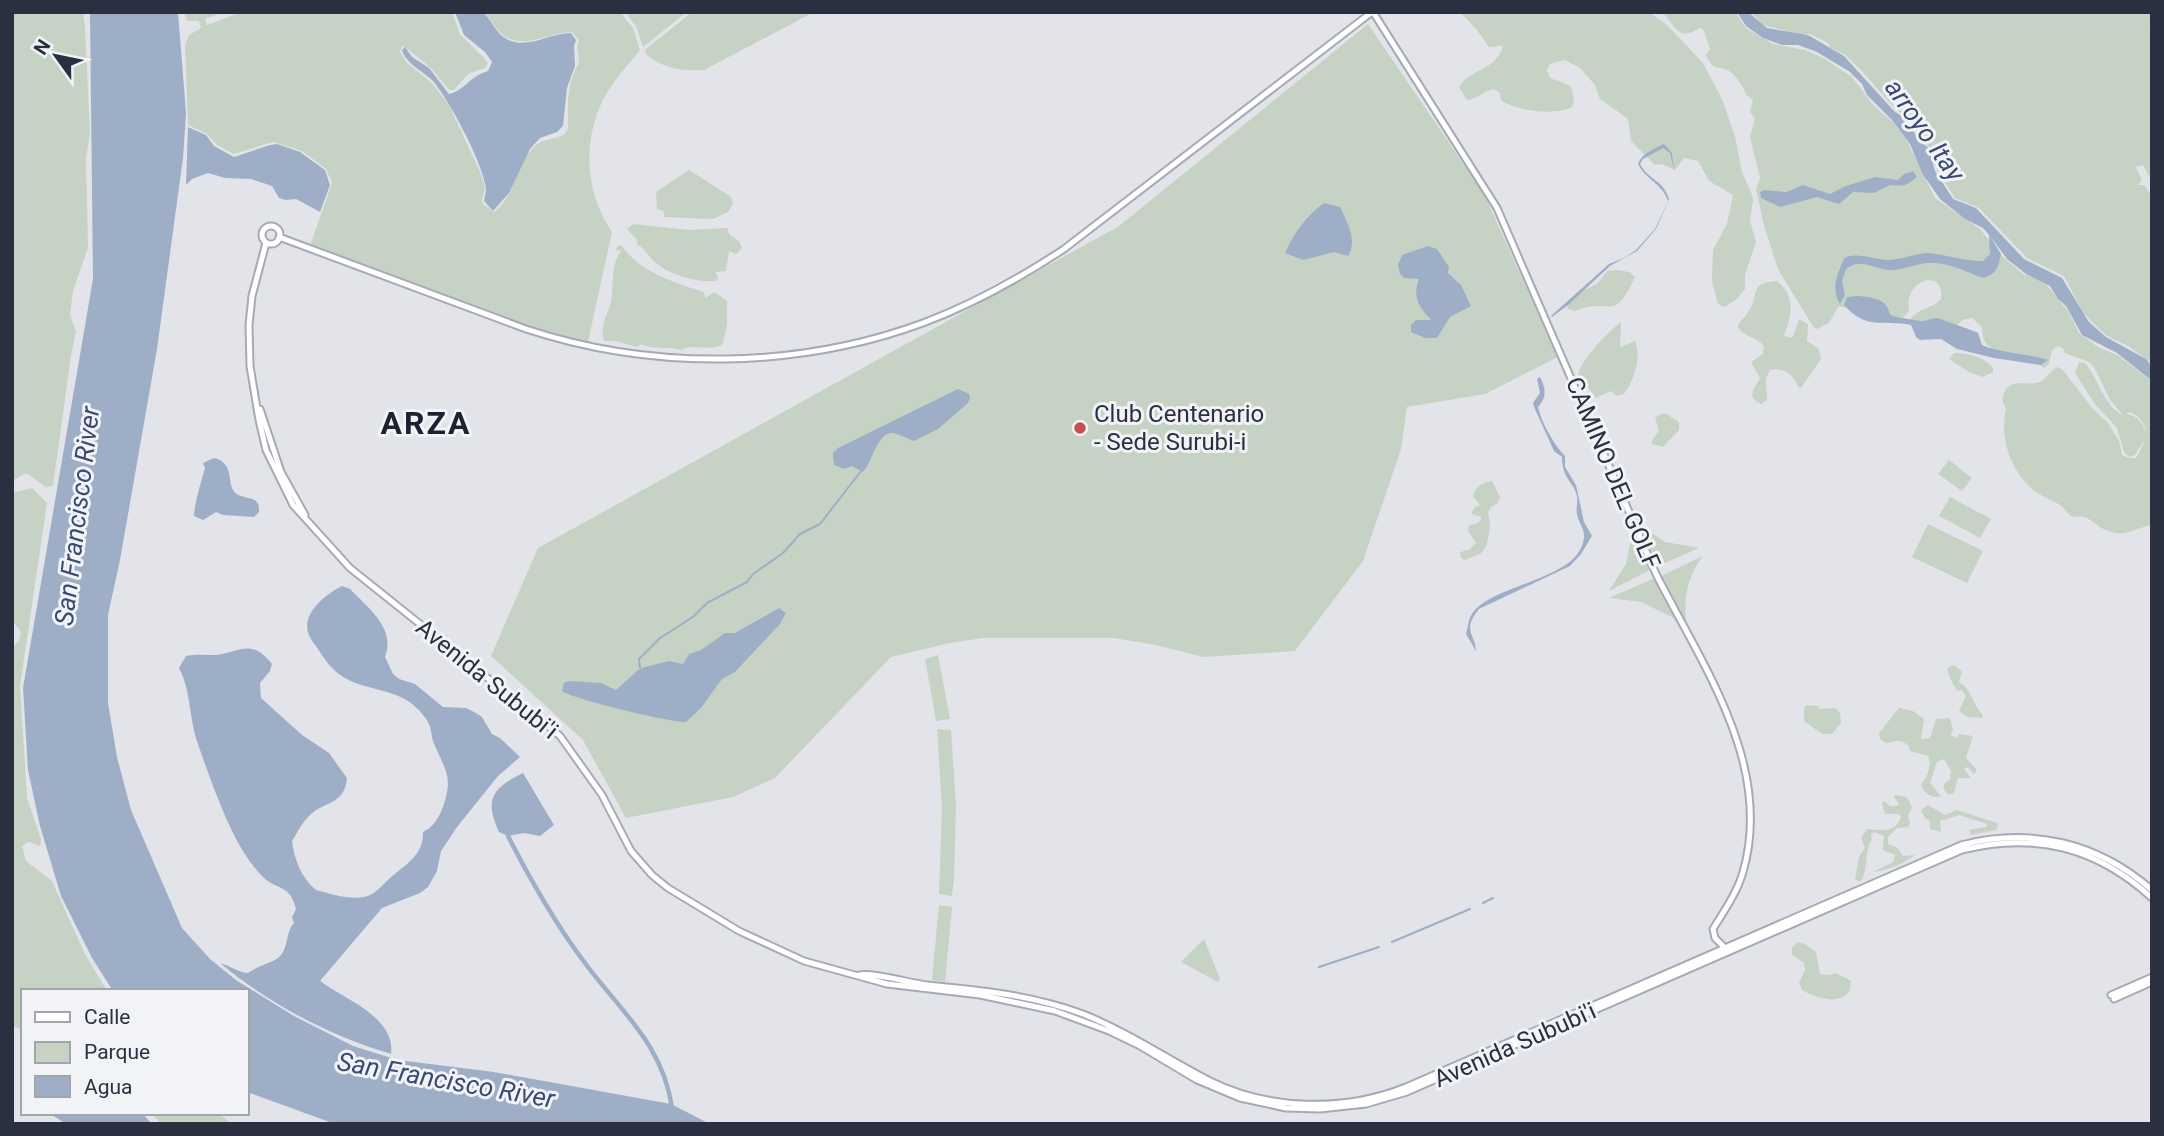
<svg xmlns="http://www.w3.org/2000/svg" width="2164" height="1136" viewBox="0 0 2164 1136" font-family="Roboto,sans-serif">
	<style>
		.green { fill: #c6d3c4 }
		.water { fill: #9faec7 }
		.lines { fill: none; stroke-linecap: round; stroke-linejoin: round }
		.stream { stroke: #9faec7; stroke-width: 2 }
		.canal { stroke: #9faec7; stroke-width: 4.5 }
		.secondary-casing { stroke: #a7aab4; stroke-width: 9 }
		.secondary { stroke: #fff; stroke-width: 5 }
		.poi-dot { fill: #c64f52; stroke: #f2f3f7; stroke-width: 2.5 }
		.labels { text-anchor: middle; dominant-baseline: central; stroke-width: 6; stroke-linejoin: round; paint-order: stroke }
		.poi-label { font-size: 24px; fill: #2b3041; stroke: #f2f3f7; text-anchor: start }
		.street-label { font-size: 24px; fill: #2b3041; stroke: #f2f3f7 }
		.water-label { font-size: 26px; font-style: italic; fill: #374a72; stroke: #f2f3f7 }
		.district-label { font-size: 32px; font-weight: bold; letter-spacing: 2px; fill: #1d2131; stroke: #f2f3f7 }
	</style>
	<rect width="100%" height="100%" fill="#e2e4ea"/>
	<path class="green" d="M12 12H83L85 28 90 133 86 159 88 248 73 291 70 315 76 332 71 355 53 486 46 487 26 473 12 481Z
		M184 12H224L205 19 207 25 242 12H452L460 34 486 60 488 63 485 68 468 74 454 90H449C437 75 432 68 416 56 410 52 409 48 402 46L400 52 408 64 432 83 449 105 481 174 485 188 482 200 483 204 494 212C516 195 515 164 535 146 544 138 555 140 565 134L568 128C568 104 566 84 579 63L577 46 579 40 572 32C550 32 527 49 506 37 497 33 492 19 484 12H620L633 28 640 50C627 66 614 80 604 98 582 141 585 192 612 232L588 342 551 335 497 317 310 246 332 183 326 169 302 151 273 142 234 154 217 145 207 134 188 125 185 45 189 35 201 28 199 21H187Z
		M625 12H687L643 47 636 26Z
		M692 12H814L704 70C682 71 662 69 645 53L646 49Z
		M1460 12H1649L1667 25 1703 63 1722 99 1735 136 1742 172 1751 192 1753 200 1750 221 1756 242 1745 275V289L1736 300 1724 307 1718 304 1712 281 1713 250 1727 224 1733 195 1709 181 1698 161 1684 158 1675 170 1662 164 1655 165 1631 141 1628 119 1600 99 1595 85 1579 67 1564 60 1550 64 1547 70 1550 78 1571 86 1574 100 1572 107C1556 116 1515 111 1501 100L1500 93 1494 89C1483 91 1478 99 1467 100L1459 87C1471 68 1497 70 1503 46L1489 47 1477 30Z
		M1657 12H1735L1746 28 1773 44 1805 50 1825 59 1852 77 1874 106 1893 122 1906 139 1935 198 1980 229 2003 257 2023 274 2039 279 2046 284 2068 311 2079 333 2098 347 2119 356 2150 380 2152 383V525C2139 527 2129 535 2116 533 2105 532 2096 524 2087 518 2081 515 2077 518 2071 516 2066 513 2065 508 2060 505 2052 500 2043 497 2036 492 2011 473 1999 438 2006 409 2003 403 2001 399 2004 393 2011 377 2027 387 2040 382 2047 378 2050 371 2057 367L2063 370 2093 409 2108 423 2119 441 2122 455 2128 458H2136C2146 441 2153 423 2130 412L2126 414C2138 415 2145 425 2146 437L2135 455 2129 457 2124 452 2117 428 2094 403 2075 373 2079 362 2085 363C2098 378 2105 408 2123 415L2110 400 2094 367 2089 362 2065 353 2064 349 2058 346 2052 350 2049 364 2044 368C2027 350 1981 364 1982 327L1972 318 1962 320 1955 328 1911 321V318C1921 307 1932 309 1941 299 1945 267 1903 279 1909 311L1902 319 1842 307H1838L1829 323 1817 329 1814 328 1778 269 1764 226 1756 189 1760 178 1750 136 1755 119 1750 112 1753 100 1746 95C1744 88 1736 75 1729 71 1717 64 1715 74 1706 55L1710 49 1704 31 1701 28C1696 29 1693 32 1689 33 1677 36 1671 22 1665 15Z
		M1751 12H2152V21L2149 25 2152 26V182L2143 165 2136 167 2142 180 2138 185H2144L2152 196V363L2128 346 2107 336 2091 321 2083 312 2064 276 2027 258 1979 208 1955 198 1937 170 1930 148 1905 116 1895 109 1861 70 1845 55 1831 48 1828 43 1810 34H1798L1763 25Z
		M1368 24 1484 194 1558 357 1485 394 1407 407 1401 449 1363 561 1295 651 1203 657 1156 645 1113 638H983L950 643 891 657 775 778 733 797 626 818 583 740 491 656 538 548 1119 226Z
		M689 170 731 197 733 203 728 212 713 219 664 217V211L657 209 656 192Z
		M633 224 689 230 728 228 729 234 739 241 742 248 736 254 729 251 726 271 715 272 718 277 717 281C699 283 674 276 660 266 649 259 647 250 637 244V240L627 229Z
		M618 245 622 246C641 273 674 282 703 292L706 298 714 292 727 301V324L723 344C708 353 694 342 681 350 668 346 652 350 641 344L637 347 615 341H604C599 328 608 314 611 302 614 285 610 266 621 251L616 250Z
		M1617 270 1629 272 1635 277C1613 325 1610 296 1575 311L1568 309 1567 305 1577 294 1598 283 1607 271Z
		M1777 281C1796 297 1792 315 1784 335L1790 338 1793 336 1799 319 1808 324 1807 341 1819 349 1821 359 1801 388 1798 387C1796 376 1782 366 1770 370L1766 379 1767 400 1761 404C1745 397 1755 388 1760 378L1751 362 1763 354 1764 347C1758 336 1744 338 1738 327 1740 319 1744 319 1748 312 1761 294 1747 283 1777 281Z
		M1621 322 1620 347 1635 341C1642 358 1634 380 1624 394L1616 396 1611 391 1596 398 1578 375C1582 358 1607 333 1621 322Z
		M1954 353C1968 353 1985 357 1993 368V372L1983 377 1969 372 1949 359Z
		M1665 413 1679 422V430L1663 447 1652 444V440L1659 431 1655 417Z
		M1949 460 1972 478 1962 491 1938 474Z
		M1492 481 1500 497 1498 503 1491 507 1488 513C1492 521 1489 547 1481 553 1477 556 1469 558 1464 560L1461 558 1460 552 1469 550 1476 543 1468 531 1469 525 1476 524 1481 520V517L1471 514 1474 508 1480 505 1473 497C1475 486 1482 483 1492 481Z
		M32 488 47 503 20 686 27 798 41 839 40 846 29 842 22 846 26 861 52 881 85 954 107 991H23V1030L12 1026V648L19 641 21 632 12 620V493Z
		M1950 497 1991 519 1980 538 1939 516Z
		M1638 524 1665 542 1699 548 1658 566Z
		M1928 524 1983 551 1967 583 1912 557Z
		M1633 529 1650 570 1609 591 1626 564Z
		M1703 556C1686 578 1683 601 1687 627L1661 576Z
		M1655 578 1674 618 1641 602 1609 598Z
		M938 655 950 719 936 721 925 659Z
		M1954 665 1962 672 1959 682C1972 690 1972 704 1983 715L1982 718 1968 717 1959 711 1966 696 1962 690 1958 691C1953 686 1949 676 1947 668Z
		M1807 705 1818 706 1819 709 1835 708 1840 713 1841 723 1832 734H1822L1804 721V707Z
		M1899 708 1913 711 1924 719 1921 739 1930 738 1936 719 1950 718 1953 730 1950 735 1957 738 1959 734 1973 736 1966 758 1977 770 1974 774 1967 767 1964 769 1971 778H1958L1954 793 1949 795 1944 790V784L1950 779 1951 771 1944 759 1937 762 1930 783 1941 796C1932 799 1925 794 1921 785 1927 777 1932 767 1928 756L1910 751 1908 745C1897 738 1897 742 1886 743L1880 739 1879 733Z
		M937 729 951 730 956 806 954 879 952 896 939 894 942 807Z
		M1896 795 1907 797 1912 807 1908 816 1910 823 1908 827 1897 828 1888 837V844L1898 848 1903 856 1915 855C1904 863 1887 871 1873 872L1893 862 1895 855 1883 850 1884 836 1874 832 1871 834 1872 840C1864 851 1869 868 1861 881H1858L1855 879 1859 857 1865 848 1861 838 1867 829C1881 830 1895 834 1901 817L1899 814H1885L1882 804 1884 801 1890 806H1897L1899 804 1893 796Z
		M1928 805 1945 815 1957 810 1997 823 1998 826 1996 830 1971 835 1969 830 1986 827 1987 824 1959 815 1940 821 1941 832 1930 829V821L1925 818 1921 810Z
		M939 905 952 907 945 982 932 980Z
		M1204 939 1220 979 1218 982 1181 962Z
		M1797 942 1805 944 1816 952 1820 974 1829 975 1836 973 1851 981C1851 1008 1818 1000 1802 990L1799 983 1805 970 1804 963 1792 955V948Z
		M151 1113H218L232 1124H161Z"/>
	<path class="water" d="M90 12H178L186 113 183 158 157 349 120 560 108 615V703L117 757 131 810 182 928 210 959 236 980 294 1016 353 1046 398 1060 494 1072 671 1104 710 1124H335L247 1092V991H113L92 958 61 896 40 826 28 770 23 688 93 279Z
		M455 12H483C491 19 496 33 505 38 526 51 549 33 571 33L576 40 574 46 575 66 567 88 563 126 557 132 540 138 530 149 509 193 493 211 484 201C485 195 487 190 485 184 481 160 449 100 433 81 423 71 406 64 402 50L405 47 412 57 429 68 449 94C466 90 468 77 488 71L492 62 485 52 464 35Z
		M1737 12H1748L1767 28 1808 35 1844 56 1894 111 1903 117 1922 143 1929 148 1935 171 1953 199 1976 208 2024 259 2062 278 2089 322 2106 337 2146 359 2152 366V381L2117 353 2082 335 2066 306 2058 299 2050 286 2026 274 2007 259 1990 236 2001 254C1998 268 1997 274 1983 278 1967 272 1954 265 1936 263 1924 261 1906 269 1893 270 1875 271 1862 256 1846 269L1842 281 1845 295 1840 304C1830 288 1838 274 1844 258 1857 252 1872 259 1887 260 1902 260 1919 252 1929 253 1948 255 1964 261 1983 261L1990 254 1989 235 1983 228 1965 219 1940 199 1922 173 1910 144 1892 120 1867 95 1862 84 1850 72 1817 52 1798 45H1782L1763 38 1746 26Z
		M188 127 206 135 214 146 234 157 270 145 277 144 300 152 325 170 330 185 320 212 296 199 286 200 279 198 272 186 251 179 225 178 208 173 192 179 186 185Z
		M1664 144 1672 153 1674 171 1670 153 1663 148 1643 159 1640 164C1649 181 1663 179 1669 199L1656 229 1637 251 1610 266 1568 305 1552 317 1551 316 1609 264 1624 258 1636 250 1655 229 1668 201C1662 183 1646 180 1638 164 1641 154 1655 148 1664 144Z
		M1913 171 1917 177C1905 187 1904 186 1890 185L1874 193 1853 192 1839 204 1817 197 1780 207 1761 198 1760 192 1764 190 1786 192 1803 185 1830 194 1846 186 1875 177 1898 180 1904 174Z
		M1324 203 1340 207C1347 222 1358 240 1348 256L1334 252 1303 260 1285 253C1294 233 1306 216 1324 203Z
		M1428 246 1437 249 1449 267 1448 273 1461 285 1471 306 1450 317 1437 338H1425L1411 332V325L1416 320H1431C1419 307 1412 297 1419 279L1404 278 1400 274 1398 265 1402 255Z
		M1857 296C1868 297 1881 297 1887 307 1890 312 1888 314 1893 316 1894 317 1916 320 1920 321 1925 322 1931 318 1937 318 1940 319 1975 331 1978 333L1982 345C2003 354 2026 353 2048 360L2041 365 1994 358 1957 349 1941 339 1920 340 1916 337 1911 325C1882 319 1867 331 1844 305L1847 297Z
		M1540 377C1546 388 1547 398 1538 407 1541 422 1555 446 1565 456V467L1576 485 1584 522 1592 536 1581 554 1570 566 1479 609C1461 631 1476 635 1476 651L1466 634C1468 628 1468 620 1472 614 1492 583 1579 581 1584 538 1585 531 1580 524 1578 518 1575 510 1578 504 1577 496 1574 482 1562 479 1562 457L1554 451 1534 407 1533 403 1540 393 1537 379Z
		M958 389 969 394 970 399 967 404 938 429 914 441C907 439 900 434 892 433 877 433 873 461 863 472L852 466 844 469 834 465 833 453 838 448Z
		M214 458C239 464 222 490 241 496 251 499 260 498 259 512L254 517 223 515 216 512 203 520 194 516C195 500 201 483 205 468L203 463Z
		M342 586 350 589C368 608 396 628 385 657L393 674 399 679 415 684 443 707 466 708 476 713 482 717 492 734 500 738 520 757 498 776 457 827 441 851 437 871 428 887 420 893 382 908 320 981C344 999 396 1017 391 1054 330 1036 269 1004 220 963 231 966 237 972 248 973 257 966 269 964 278 958 289 950 285 932 294 923L292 917 296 909C290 884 276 890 263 877 251 865 243 852 235 837 221 809 207 771 197 741 189 717 191 691 179 668L186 656C195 654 205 655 215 655 239 653 251 637 272 664L270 671 260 683 261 698 302 735 329 753 347 778C344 807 325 799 308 817 302 823 297 833 292 841 294 859 302 879 316 890 331 894 349 900 364 897 375 895 382 885 390 878 405 865 424 855 423 832 438 825 444 807 447 792 451 774 441 761 435 746 432 741 432 736 431 731 430 720 417 707 408 701 389 689 363 689 343 677 331 669 325 660 318 649 315 645 311 640 309 635 300 614 326 594 342 586Z
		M779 608 786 613 780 624 735 672 722 679 701 708 686 722C673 723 572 699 562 691L564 683 569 681 601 683 616 690 638 670 645 667 669 661 683 664 689 654 701 650 725 633H735Z
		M523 773 554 825 540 836 524 833 508 836 499 832C484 800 492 788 523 773Z
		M49 1113H142L152 1124H66Z"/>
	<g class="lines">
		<path class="stream" d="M640 668 639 659 660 638 693 617 707 603 747 582 753 574 783 553 800 534 820 524 861 471
			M1483 903 1493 898
			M1392 942 1470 909
			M1319 967 1379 947"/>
		<path class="canal" d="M508 836C530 879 553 920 582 959 618 1009 663 1043 672 1108"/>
		<g class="secondary-casing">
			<path id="secondary" d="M1373 12 1497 208 1656 574C1702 665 1774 765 1743 872 1737 893 1724 911 1713 929L1715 938 1726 949
				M262 235a9 9 0 1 1 18 0a9 9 0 1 1-18 0Z
				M279 237 526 329C653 371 798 369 923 323 974 304 1020 278 1064 249L1372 12
				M266 243 252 296 249 325 250 366 259 420 266 450 293 505 350 568 560 736 602 795 631 851 652 875 668 888 739 931 804 961 887 984 980 995 1055 1011 1109 1031 1140 1046 1197 1080 1240 1098 1286 1108 1320 1109 1366 1104 1407 1092 1962 850C2035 832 2096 847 2152 898
				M260 409 281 472 305 515
				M859 975C875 972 908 983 927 985 980 990 1032 995 1083 1014 1128 1032 1167 1059 1210 1081 1269 1110 1344 1112 1406 1087L1961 845C2031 827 2097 842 2152 890
				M2111 995 2152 977
				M2114 999 2152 982"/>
		</g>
		<use href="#secondary" class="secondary"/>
	</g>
	<circle class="poi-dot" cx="1080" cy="428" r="7"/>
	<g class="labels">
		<g class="poi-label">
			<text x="1094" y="414">Club Centenario<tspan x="1094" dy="28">- Sede Surubi-i</tspan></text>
		</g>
		<g class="street-label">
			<text transform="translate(1613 473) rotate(67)">CAMINO DEL GOLF</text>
			<text transform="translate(487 679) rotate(39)">Avenida Sububi'i</text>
			<text transform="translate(1515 1045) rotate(-24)">Avenida Sububi'i</text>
		</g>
		<g class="water-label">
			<text transform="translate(1925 130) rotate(55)">arroyo Itay</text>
			<text transform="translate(77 516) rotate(-83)">San Francisco River</text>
			<text transform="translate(446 1080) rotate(10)">San Francisco River</text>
		</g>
		<g class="district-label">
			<text x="426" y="423">ARZA</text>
		</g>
	</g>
	<rect width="2164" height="1136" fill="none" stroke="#2b3041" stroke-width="28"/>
	<rect x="21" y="989" width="228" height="126" fill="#f2f3f7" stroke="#a2a5ae" stroke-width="2"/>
	<rect x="35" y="1012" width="35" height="10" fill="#ffffff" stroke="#a2a5ae" stroke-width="2"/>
	<text x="84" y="1024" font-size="21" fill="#2b3041">Calle</text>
	<rect x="35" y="1042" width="35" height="21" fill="#c6d3c4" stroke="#a2a5ae" stroke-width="2"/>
	<text x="84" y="1059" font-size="21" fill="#2b3041">Parque</text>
	<rect x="35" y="1076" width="35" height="21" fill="#9faec7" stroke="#a2a5ae" stroke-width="2"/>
	<text x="84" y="1094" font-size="21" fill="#2b3041">Agua</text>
	<g transform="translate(56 56) rotate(303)" stroke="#f2f3f7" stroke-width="5" paint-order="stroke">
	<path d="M0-5L12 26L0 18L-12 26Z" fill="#2b3041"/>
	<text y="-10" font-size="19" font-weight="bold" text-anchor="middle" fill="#2b3041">N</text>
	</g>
</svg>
